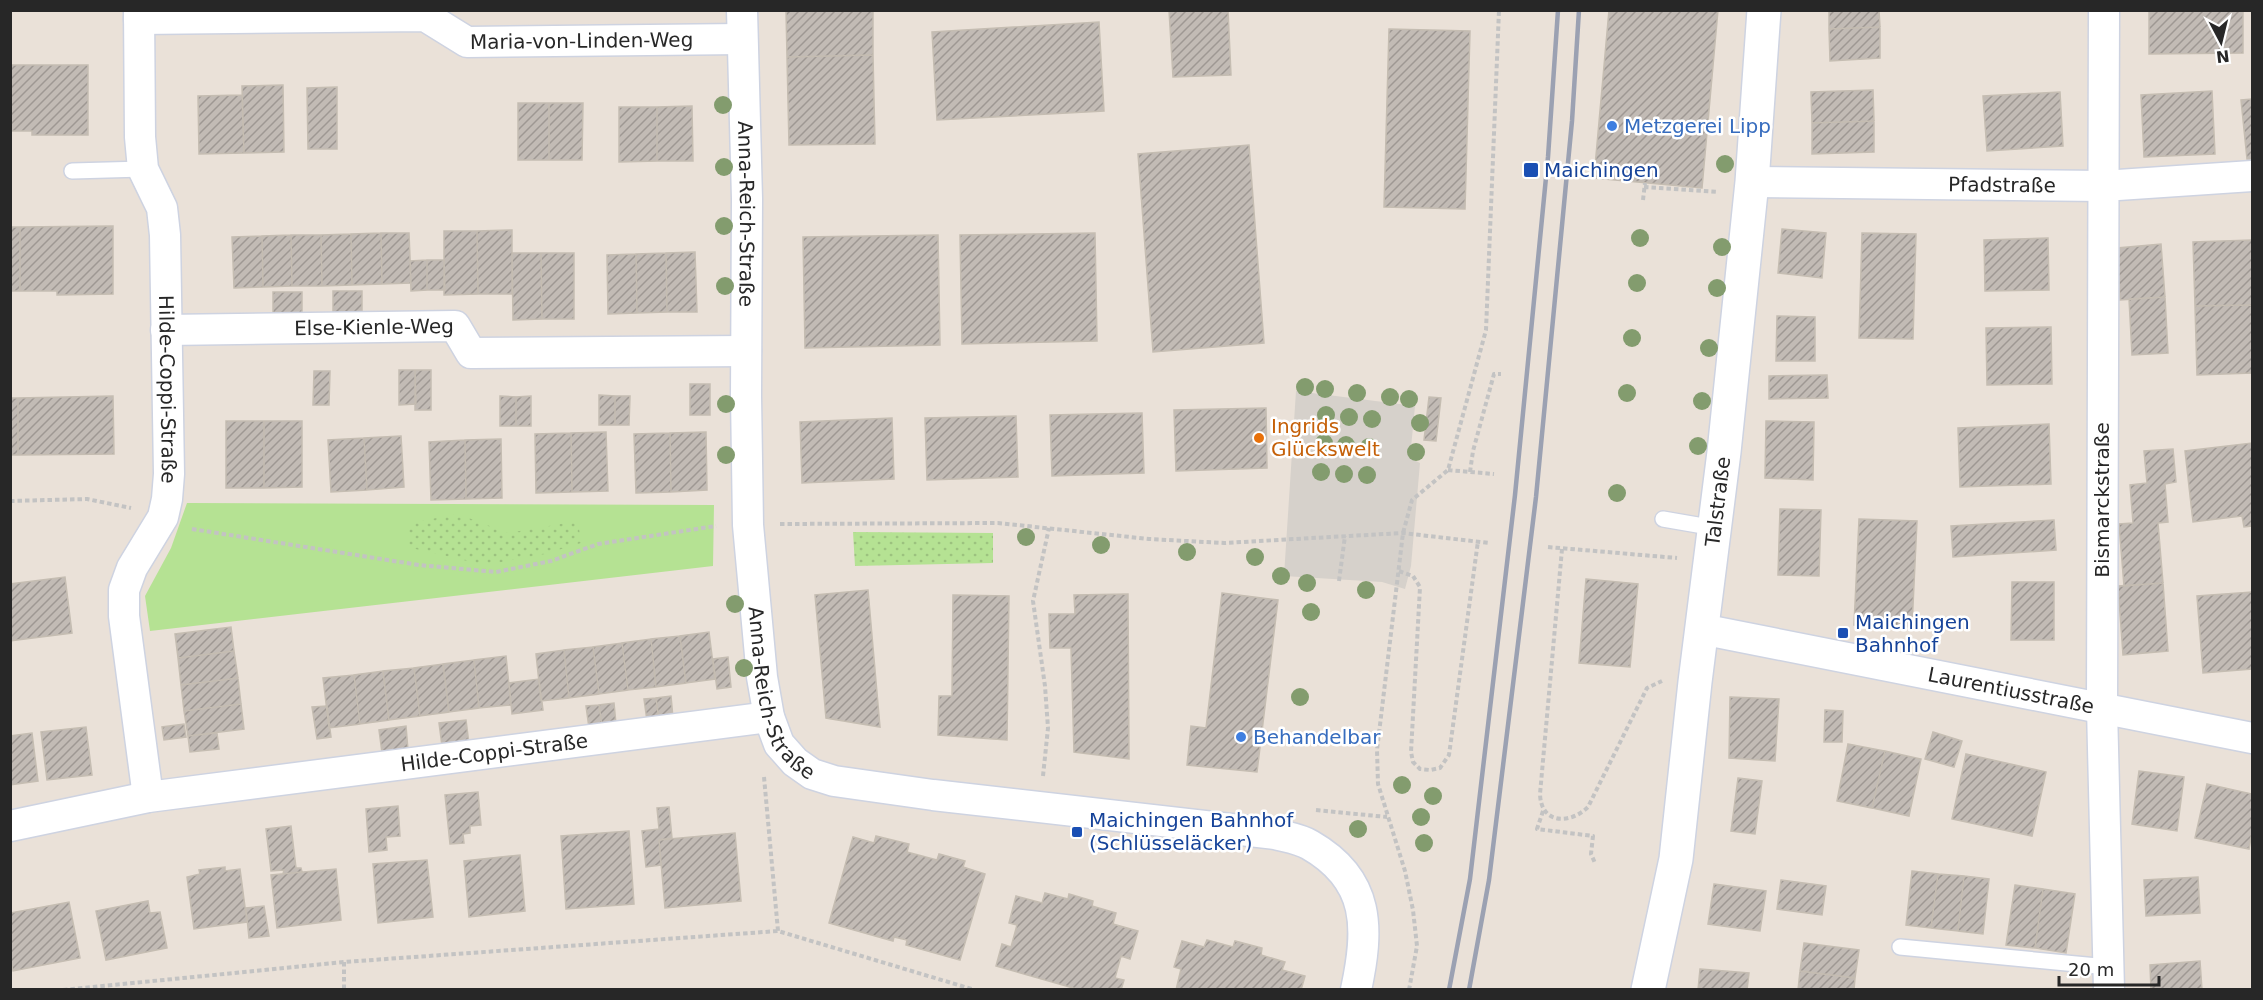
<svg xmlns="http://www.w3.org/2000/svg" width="2263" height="1000" viewBox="0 0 2263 1000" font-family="'DejaVu Sans',sans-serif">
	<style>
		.grass { fill: #b5e293 }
		.park { fill: url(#park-dots) }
		.plaza { fill: #d6d1cb }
		.building { fill: url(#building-hatch); stroke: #c5bdb2; stroke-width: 1.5 }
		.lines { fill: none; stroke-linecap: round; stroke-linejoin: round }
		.service-casing { stroke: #ced3e1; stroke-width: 18 }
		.minor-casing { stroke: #ced3e1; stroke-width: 33 }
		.tertiary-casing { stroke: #ced3e1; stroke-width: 36 }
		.path { stroke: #c3c3c3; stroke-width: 4; stroke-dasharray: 4.5 3; stroke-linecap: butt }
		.service { stroke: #fff; stroke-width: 15 }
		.minor { stroke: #fff; stroke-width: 30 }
		.tertiary { stroke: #fff; stroke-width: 33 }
		.rail { stroke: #9ba1b2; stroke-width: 4.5 }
		.tree { fill: #839c6e }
		.shop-dot { fill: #3f7fe0; stroke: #fff; stroke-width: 2 }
		.transit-dot { fill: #1a4fb4; stroke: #fff; stroke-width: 2 }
		.food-dot { fill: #e8710a; stroke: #fff; stroke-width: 2 }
		.labels { text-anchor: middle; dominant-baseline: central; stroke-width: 5; stroke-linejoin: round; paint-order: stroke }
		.street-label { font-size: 20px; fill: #272727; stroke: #fff }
		.shop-label { font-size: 20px; fill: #366cbe; stroke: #fff; text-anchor: start }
		.transit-label { font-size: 20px; fill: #164399; stroke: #fff; text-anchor: start }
		.food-label { font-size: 20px; fill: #c56008; stroke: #fff; text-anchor: start }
	</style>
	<defs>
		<pattern id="park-dots" width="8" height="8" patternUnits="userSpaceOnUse" patternTransform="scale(1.5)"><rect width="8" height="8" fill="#b5e293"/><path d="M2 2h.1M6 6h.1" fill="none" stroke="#9cc27f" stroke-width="1.8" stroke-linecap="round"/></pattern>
		<pattern id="building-hatch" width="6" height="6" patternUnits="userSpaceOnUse" patternTransform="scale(1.5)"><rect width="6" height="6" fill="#c2bbb5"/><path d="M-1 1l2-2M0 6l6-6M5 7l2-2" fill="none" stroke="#9e9893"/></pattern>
	</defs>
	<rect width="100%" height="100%" fill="#eae1d8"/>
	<path class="grass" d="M187 503 714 505 713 566 150 631 145 596 171 548Z"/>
	<path class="park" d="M458 514 508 533 578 521 581 543 545 554 485 565 407 547 410 523Z
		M853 532 993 533V563L855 566Z"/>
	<path class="plaza" d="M1296 391 1415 406 1410 458 1420 463 1411 566 1405 589 1382 582 1284 576Z"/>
	<path class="building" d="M786 10H873V55L787 57Z
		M1169 10H1228L1231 75 1173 77Z
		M1609 10H1718L1702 188 1594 178Z
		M1829 10H1879L1880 27 1829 29Z
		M2149 10H2243V53L2149 54Z
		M1099 22 1104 111 937 120 932 32Z
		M1880 27V58L1830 61 1829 29Z
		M1389 29 1470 31 1465 209 1384 207Z
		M873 55 875 144 789 145 787 57Z
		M10 65H88V135H32V131H10Z
		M283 85 284 152 244 153 242 86Z
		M337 87V149H308L307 88Z
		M1873 90 1874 121 1812 123 1811 92Z
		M2212 91 2215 154 2144 157 2141 95Z
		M2060 92 2063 146 1987 151 1983 96Z
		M242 95 244 153 199 154 198 96Z
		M2252 99V159H2247L2241 100Z
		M518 103H549V160H518Z
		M549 103H583L582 160H549Z
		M692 106 693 161H657V107Z
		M619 107H657V161L619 162Z
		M1874 121V152L1812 154V123Z
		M1249 145 1264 343 1153 352 1138 154Z
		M113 226V294L57 295V291H20V227Z
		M10 227H20V291H10Z
		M1782 229 1826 233 1822 278 1778 273Z
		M512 230V294H478L477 231Z
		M444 231H477L478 294 444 295Z
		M381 233H409L411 283 382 284Z
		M381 233 382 284 352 285 351 234Z
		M1095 233 1097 341 962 344 960 235Z
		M1862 233 1916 234 1913 339 1859 338Z
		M351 234 352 285 322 286 321 235Z
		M291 235H321L322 286H292Z
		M291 235 292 286 263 287 262 236Z
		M938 235 940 345 805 348 803 237Z
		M262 236 263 287 234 288 232 237Z
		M2048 238 2049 290 1985 291 1984 240Z
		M2252 240V305L2195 306 2193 242Z
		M2161 244 2165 297 2120 300 2117 248Z
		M695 252 697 312H667L666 253Z
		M512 253H541L542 319 513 320Z
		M541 253H574V319H542Z
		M666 253 667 312 637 313 636 254Z
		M636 254 637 313 608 314 607 255Z
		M427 260V290L411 291 410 261Z
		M427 260H444L445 290H427Z
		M333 291H362V315L333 314Z
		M273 292H302V315H273Z
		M2165 297 2168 353 2132 355 2129 299Z
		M2252 305V373L2197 375 2195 306Z
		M1777 316 1815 317V361H1776Z
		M2051 327 2052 384 1987 385 1986 328Z
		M399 370H415L416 404 399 405Z
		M415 370H431V410H415Z
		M314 371H330L329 405H313Z
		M1827 375 1828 398 1769 399V376Z
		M690 384H710V415H690Z
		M599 395 615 396V425H599Z
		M113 396 114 454 18 455V398Z
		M500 396 516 397V426H500Z
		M531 396V426H516V397Z
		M615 396H630L629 425H615Z
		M1429 397 1441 398 1436 441 1424 440Z
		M10 398H18V455H10Z
		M1266 408 1267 468 1176 471 1174 410Z
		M1142 413 1144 473 1052 476 1050 415Z
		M1016 416 1018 477 927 480 925 418Z
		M892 418 894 479 802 483 800 422Z
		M226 421H264V488H226Z
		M264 421H302V487L264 488Z
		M1766 421 1814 422 1813 480 1765 478Z
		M2049 424 2051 484 1960 487 1958 428Z
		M606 432 608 491 572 492 571 433Z
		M706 432 707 490 671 492 670 433Z
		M571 433 572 492 536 493 535 434Z
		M670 433 671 492 636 493 634 434Z
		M401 436 404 487 367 490 364 438Z
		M364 438 367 490 331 492 328 440Z
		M501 439 502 498 466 499 465 440Z
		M465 440 466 499 431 500 429 442Z
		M2252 443V526L2244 527 2242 516 2193 522 2185 451Z
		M2173 449 2176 482 2165 484 2168 522 2158 523 2163 583 2124 586 2119 524 2133 523 2130 485 2147 483 2144 451Z
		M1780 509 1821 510 1819 576 1778 575Z
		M1859 519 1917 521 1912 627 1854 625Z
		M2054 520 2056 550 1953 557 1951 526Z
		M65 577 72 633 10 641V584Z
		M1586 579 1638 584 1630 667 1579 663Z
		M2012 582H2054V640H2011Z
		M2163 583 2168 651 2123 655 2118 586Z
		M868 590 880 727 826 718 815 595Z
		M2252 592V669L2203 673 2197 596Z
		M1222 593 1278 600 1257 772 1187 765 1191 726 1206 728Z
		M1128 594 1129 759 1074 752 1071 648H1050L1049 614H1075L1074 595Z
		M953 595 1009 596 1007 740 938 735 939 696H952Z
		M231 627 234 651 178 658 175 634Z
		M709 632 715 679 686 683 680 636Z
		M680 636 686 683 656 687 651 639Z
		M651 639 656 687 628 690 622 643Z
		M622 643 628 690 599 694 593 647Z
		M593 647 599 694 569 698 564 650Z
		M564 650 569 698 541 701 536 654Z
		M234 651 238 678 181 685 178 658Z
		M506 656 511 705 479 708 474 660Z
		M728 657 731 687 717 689 713 659Z
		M474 660 479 708 449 712 443 664Z
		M443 664 449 712 420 716 414 668Z
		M414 668 420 716 389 720 383 671Z
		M383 671 389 720 360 724 354 675Z
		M354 675 360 724 329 728 323 678Z
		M238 678 241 704 184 711 181 685Z
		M539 679 543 710 512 714 509 683Z
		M671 696 673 718 659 720 656 698Z
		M1730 697 1779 699 1775 761 1729 758Z
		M656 698 659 720 647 721 644 699Z
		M614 703 616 724 602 726 599 705Z
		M241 704 244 729 188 736 184 711Z
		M599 705 602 726 589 728 586 706Z
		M327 706 331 737 317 739 312 707Z
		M1825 710 1843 711 1842 742H1824Z
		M466 720 469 744 442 746 439 723Z
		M184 724 186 737 164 740 162 727Z
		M406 726 408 750 382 753 379 730Z
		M86 727 92 775 47 780 41 732Z
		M1933 732 1962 741 1954 767 1925 759Z
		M32 733 38 781 10 785V736Z
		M217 733 219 749 190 752 188 736Z
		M1848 744 1885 751 1872 808 1837 801Z
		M1885 751 1921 759 1909 816 1872 808Z
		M1966 754 2046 772 2032 836 1952 819Z
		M2139 771 2184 777 2177 831 2132 824Z
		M1738 778 1762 781 1755 834 1731 831Z
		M2207 784 2252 794V832L2249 849 2195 838Z
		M478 792 481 825 470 826V833L463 834 464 843 450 844 445 795Z
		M398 806 400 836 386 837 387 850 369 852 366 809Z
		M669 807 672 838 659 840 661 865 646 867 642 831 659 829 657 808Z
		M291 826 296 868H301L302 872 283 874 284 870 271 871 266 829Z
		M629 831 634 904 566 909 561 836Z
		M735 833 741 901 665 908 659 840Z
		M876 836 909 844 907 852 937 860 939 854 965 861 963 867 985 874 960 960 906 945 907 940 894 937 893 941 829 923 853 837 874 843Z
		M520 855 525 911 469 917 464 861Z
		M427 860 433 917 378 923 373 864Z
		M225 867V871L240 869 247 922 194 929 187 877 200 874 199 870Z
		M336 869 341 920 277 928 271 875Z
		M1912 871 1938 874 1931 928 1906 925Z
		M1938 874 1964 876 1958 931 1931 928Z
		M1964 876 1989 879 1983 934 1958 931Z
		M2198 877 2200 913 2146 916 2144 880Z
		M1781 880 1826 886 1822 915 1777 909Z
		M1714 884 1766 891 1760 931 1708 924Z
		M2015 885 2043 889 2035 948 2006 945Z
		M2043 889 2075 894 2066 953 2035 948Z
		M1045 893 1068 899 1069 894 1093 901 1092 906 1116 913 1113 924 1138 931 1130 959 1121 956 1115 978 1124 980 1121 990H1080L996 966 1002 944 1011 947 1017 925 1009 923 1016 896 1042 903Z
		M148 901 150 913 160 912 167 948 106 960 96 911Z
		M69 902 80 958 13 971 10 958V913Z
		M264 906 269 936 249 938 246 908Z
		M1207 940 1233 947 1235 941 1262 948 1261 955 1285 962 1282 970 1305 976 1301 990H1176L1181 969 1174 967 1182 941 1204 947Z
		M1804 943 1859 950 1855 978 1800 971Z
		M2200 961 2202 990H2151L2150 965Z
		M1700 969 1749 973 1747 990H1698Z
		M1800 971 1855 978 1854 990H1798Z"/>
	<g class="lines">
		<g class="service-casing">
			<path id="service" d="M72 171 143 169
				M1663 519 1715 528
				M1900 947 2108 967"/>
		</g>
		<g class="minor-casing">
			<g id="minor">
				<path id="s1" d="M139 10 140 137 143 169 162 208 165 235 169 474 167 499 163 517 132 568 124 590V616L148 797"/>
				<path id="s2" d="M742 10 747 199 746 396 748 525 762 677 769 717 779 744 795 762 812 774 834 781 933 795 1275 834C1286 837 1300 839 1310 845 1371 880 1369 929 1356 990"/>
				<path d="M2104 10 2102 708 2109 990"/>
				<path id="s3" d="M139 19 425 16 467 42 742 39"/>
				<path id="s4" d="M1752 182 2103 186 2252 176"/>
				<path id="s5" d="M166 330 455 326 471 353 746 351"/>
				<path id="s6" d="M1701 629 2252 738"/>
				<path id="s7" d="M10 826 148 797 769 717"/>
			</g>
		</g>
		<g class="tertiary-casing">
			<g id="tertiary">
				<path id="s8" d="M1648 990 1676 859 1695 682 1724 452 1752 182 1764 10"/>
			</g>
		</g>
		<path class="path" d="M1644 187 1718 192
			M1643 200 1645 183
			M1448 470 1494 474
			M1470 472 1473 451 1494 374H1501
			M10 501 87 499 131 508
			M780 524 998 523 1149 539 1224 543 1403 533 1489 543
			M192 529 419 565 496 572 551 561 598 544 716 526
			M1548 547 1677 558
			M1562 549 1540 794C1541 825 1571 824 1588 807L1647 688 1662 681
			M1399 571 1413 576 1420 587 1411 752 1413 762 1420 769 1430 770 1440 768 1449 755 1478 541
			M1339 581 1345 536
			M1043 776 1048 728 1045 686 1033 601 1049 528
			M764 777 778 931
			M1316 810 1387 817
			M1543 811 1537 829 1593 836 1591 854 1595 863
			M344 962V990
			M63 990 344 962 778 931 975 990
			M1409 990 1417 946 1413 910 1405 871 1378 784 1377 750 1403 533 1412 500 1448 470 1486 330 1499 10"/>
		<use href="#service" class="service"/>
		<use href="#minor" class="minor"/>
		<use href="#tertiary" class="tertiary"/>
		<path class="rail" d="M1449 990 1470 879 1515 495 1548 157 1558 10
			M1469 990 1489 880 1536 497 1572 121 1579 10"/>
	</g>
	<g class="tree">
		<circle cx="723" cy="105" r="9"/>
		<circle cx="1725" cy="164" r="9"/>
		<circle cx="724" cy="167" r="9"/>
		<circle cx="724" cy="226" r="9"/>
		<circle cx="1640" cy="238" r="9"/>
		<circle cx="1722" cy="247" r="9"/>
		<circle cx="1637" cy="283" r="9"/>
		<circle cx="725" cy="286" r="9"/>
		<circle cx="1717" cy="288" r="9"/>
		<circle cx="1632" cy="338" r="9"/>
		<circle cx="1709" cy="348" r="9"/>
		<circle cx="1305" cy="387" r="9"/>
		<circle cx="1325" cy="389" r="9"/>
		<circle cx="1357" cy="393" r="9"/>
		<circle cx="1627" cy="393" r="9"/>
		<circle cx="1390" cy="397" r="9"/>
		<circle cx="1409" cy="399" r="9"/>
		<circle cx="1702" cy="401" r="9"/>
		<circle cx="726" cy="404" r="9"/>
		<circle cx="1326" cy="415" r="9"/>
		<circle cx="1349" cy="417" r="9"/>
		<circle cx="1372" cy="419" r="9"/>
		<circle cx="1420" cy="423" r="9"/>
		<circle cx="1324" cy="443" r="9"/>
		<circle cx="1346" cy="445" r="9"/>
		<circle cx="1698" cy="446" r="9"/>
		<circle cx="1369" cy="447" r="9"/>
		<circle cx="1416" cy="452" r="9"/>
		<circle cx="726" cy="455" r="9"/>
		<circle cx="1321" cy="472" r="9"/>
		<circle cx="1344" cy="474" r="9"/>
		<circle cx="1367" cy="475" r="9"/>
		<circle cx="1617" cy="493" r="9"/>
		<circle cx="1026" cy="537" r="9"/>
		<circle cx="1101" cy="545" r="9"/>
		<circle cx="1187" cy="552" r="9"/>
		<circle cx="1255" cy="557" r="9"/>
		<circle cx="1281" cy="576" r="9"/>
		<circle cx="1307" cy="583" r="9"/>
		<circle cx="1366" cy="590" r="9"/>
		<circle cx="735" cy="604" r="9"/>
		<circle cx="1311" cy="612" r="9"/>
		<circle cx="744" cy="668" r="9"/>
		<circle cx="1300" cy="697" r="9"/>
		<circle cx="1402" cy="785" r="9"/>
		<circle cx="1433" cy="796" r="9"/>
		<circle cx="1421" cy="817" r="9"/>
		<circle cx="1358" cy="829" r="9"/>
		<circle cx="1424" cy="843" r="9"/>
	</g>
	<g class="shop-dot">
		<circle cx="1612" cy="126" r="6"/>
		<circle cx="1241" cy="737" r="6"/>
	</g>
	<g class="transit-dot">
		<rect x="1523" y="162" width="16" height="16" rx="3"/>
		<rect x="1837" y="627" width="12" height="12" rx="3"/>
		<rect x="1071" y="826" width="12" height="12" rx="3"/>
	</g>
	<circle class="food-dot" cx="1259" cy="438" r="6"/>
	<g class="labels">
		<g class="street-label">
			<text stroke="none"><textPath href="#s3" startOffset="450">Maria-von-Linden-Weg</textPath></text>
			<text stroke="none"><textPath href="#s4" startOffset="250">Pfadstraße</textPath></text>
			<text stroke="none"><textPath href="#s2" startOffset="204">Anna-Reich-Straße</textPath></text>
			<text stroke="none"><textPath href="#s5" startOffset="208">Else-Kienle-Weg</textPath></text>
			<text stroke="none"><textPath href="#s1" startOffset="384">Hilde-Coppi-Straße</textPath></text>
			<text transform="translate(2102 500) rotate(-90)">Bismarckstraße</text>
			<text stroke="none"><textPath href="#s8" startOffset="494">Talstraße</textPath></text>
			<text stroke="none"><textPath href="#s2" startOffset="690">Anna-Reich-Straße</textPath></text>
			<text stroke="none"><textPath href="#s6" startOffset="316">Laurentiusstraße</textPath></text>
			<text stroke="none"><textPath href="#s7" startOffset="490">Hilde-Coppi-Straße</textPath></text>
		</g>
		<g class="shop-label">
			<text x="1624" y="126">Metzgerei Lipp</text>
			<text x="1253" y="737">Behandelbar</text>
		</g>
		<g class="transit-label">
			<text x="1544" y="170">Maichingen</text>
			<text x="1855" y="622">Maichingen<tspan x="1855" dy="23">Bahnhof</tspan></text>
			<text x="1089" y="820">Maichingen Bahnhof<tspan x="1089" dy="23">(Schlüsseläcker)</tspan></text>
		</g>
		<g class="food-label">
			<text x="1271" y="426">Ingrids<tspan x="1271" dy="23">Glückswelt</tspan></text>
		</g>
	</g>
	<rect width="2263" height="1000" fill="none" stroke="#272727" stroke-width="24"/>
	<g transform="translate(2221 42) rotate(173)" stroke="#ffffff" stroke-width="4.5" paint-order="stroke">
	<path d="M0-4.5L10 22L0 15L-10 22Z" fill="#272727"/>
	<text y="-9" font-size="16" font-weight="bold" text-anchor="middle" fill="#272727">N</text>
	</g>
	<path d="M2059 976v9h100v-9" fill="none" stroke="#272727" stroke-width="3"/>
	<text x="2068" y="976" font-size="18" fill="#272727" stroke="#ffffff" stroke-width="4.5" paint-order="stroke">20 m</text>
</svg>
